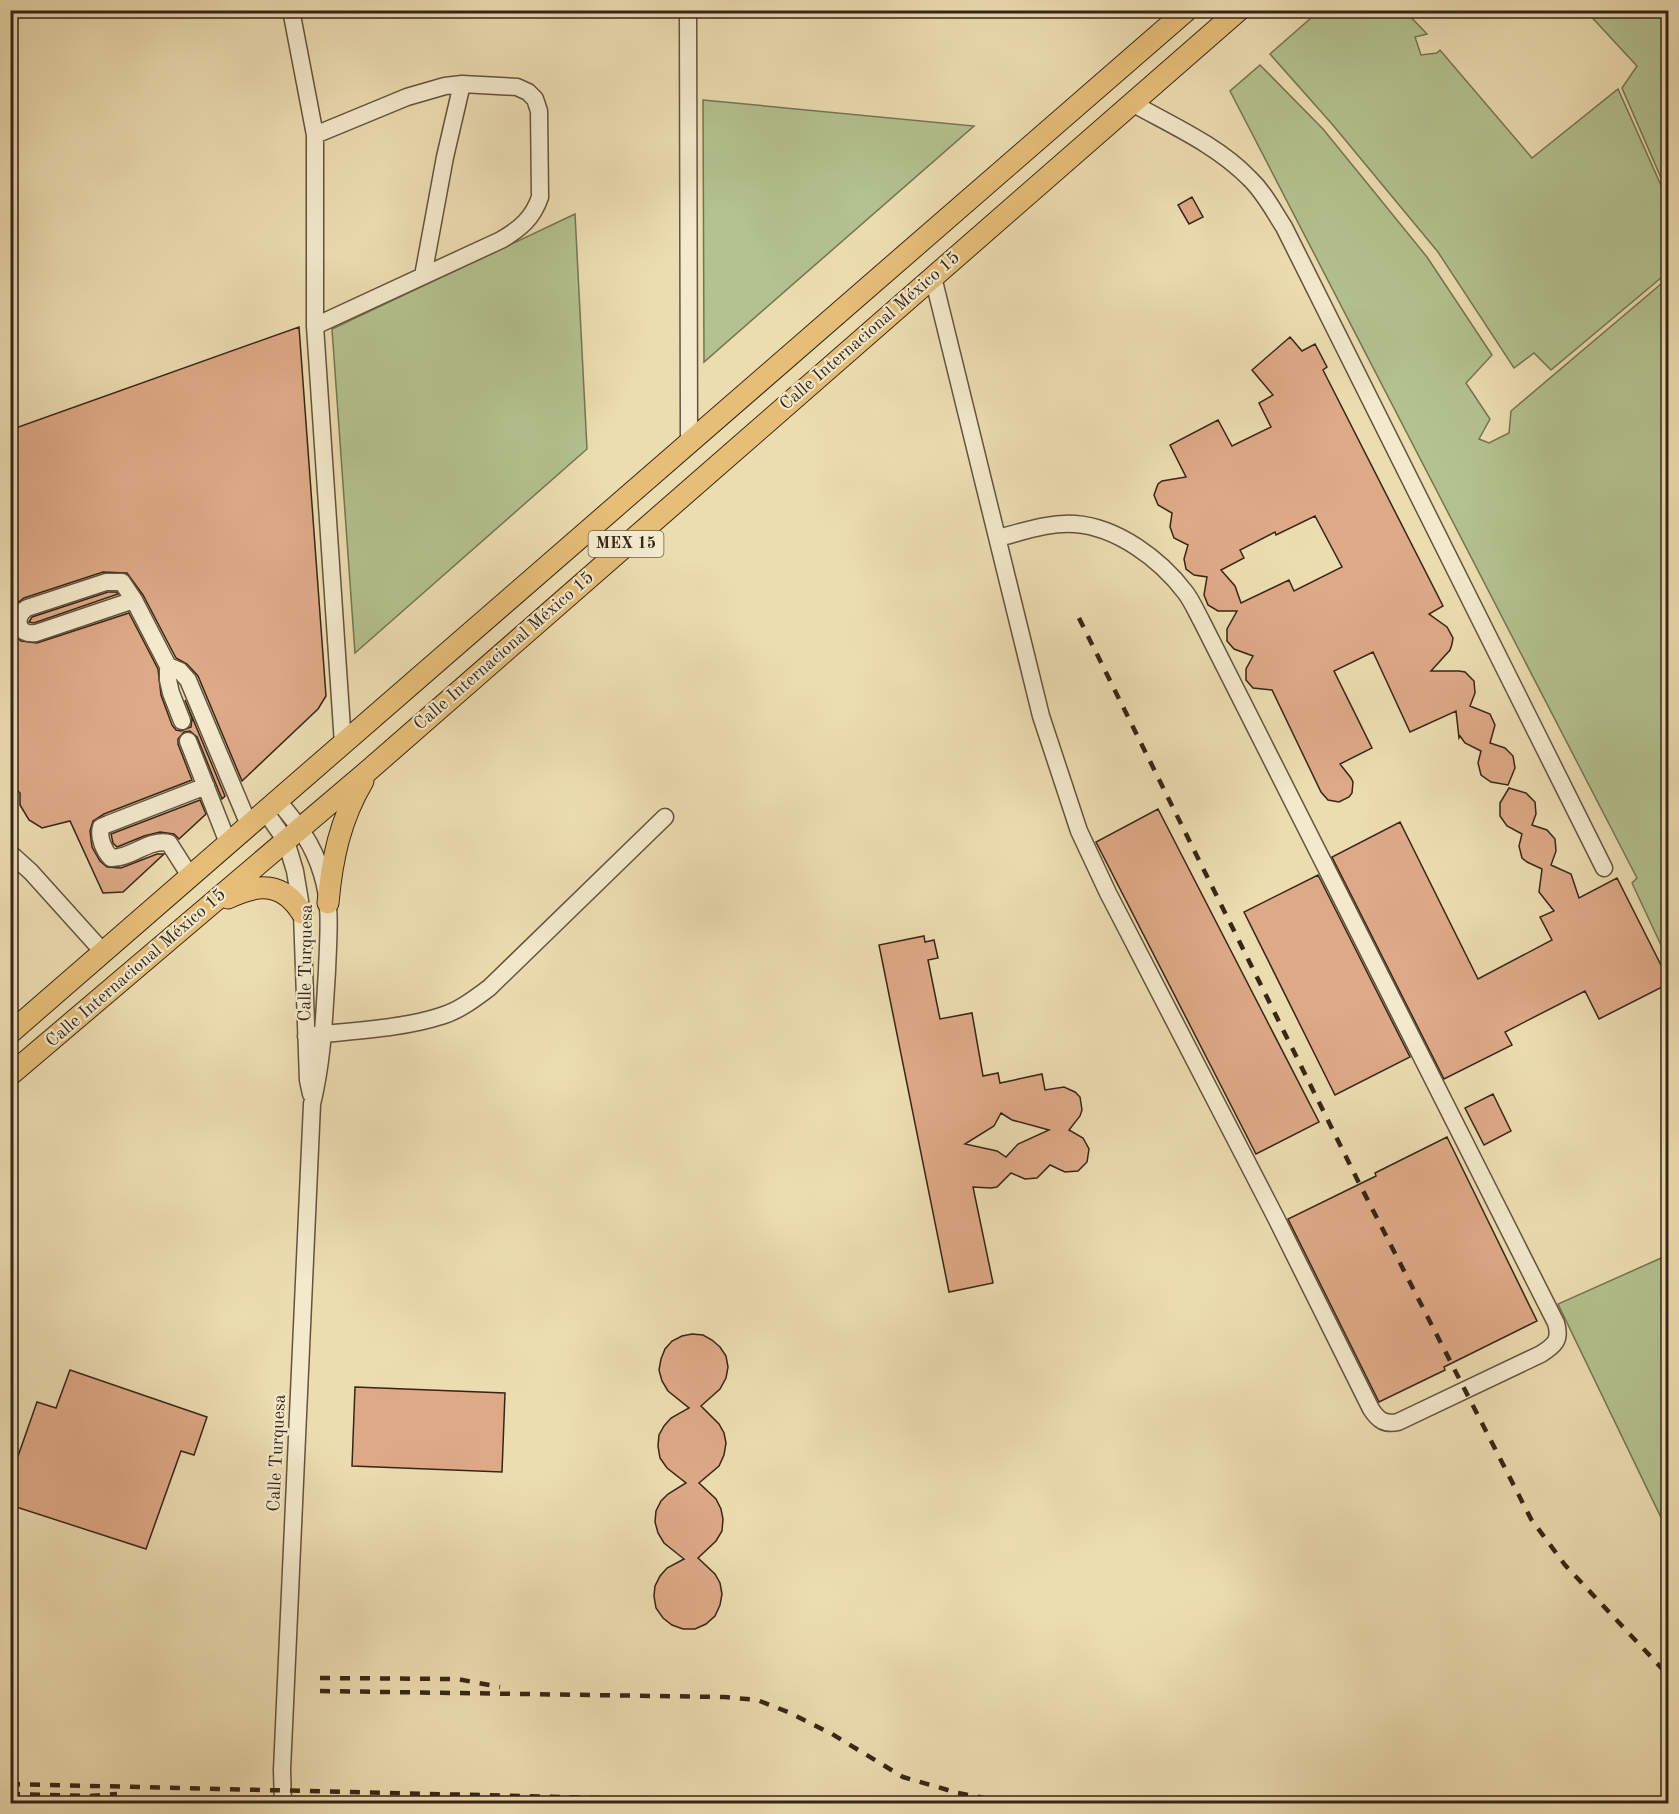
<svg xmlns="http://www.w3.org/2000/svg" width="1679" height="1814" viewBox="0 0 1679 1814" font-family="'Old Standard TT',serif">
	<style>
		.green { fill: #b3c28f; stroke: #757452; stroke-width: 1.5 }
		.building { fill: #dea987; stroke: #372516; stroke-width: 1.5; fill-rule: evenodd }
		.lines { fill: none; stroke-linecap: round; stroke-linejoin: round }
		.minor-casing { stroke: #64533d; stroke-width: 19 }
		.major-casing { stroke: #372516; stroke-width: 23 }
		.minor { stroke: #f3e9cc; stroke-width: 16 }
		.major { stroke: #e6be78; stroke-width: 21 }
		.rail { stroke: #372516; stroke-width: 4.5; stroke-dasharray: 10 10; stroke-linecap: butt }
		.labels { text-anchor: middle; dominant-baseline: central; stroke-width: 4.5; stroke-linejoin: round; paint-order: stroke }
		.shield { fill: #f3e9cc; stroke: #6f604d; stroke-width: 1.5 }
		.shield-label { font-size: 16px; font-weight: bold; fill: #372516 }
		.street-label { font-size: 18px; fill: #372516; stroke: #f3e9cc }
	</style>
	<rect width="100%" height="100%" fill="#ecddb1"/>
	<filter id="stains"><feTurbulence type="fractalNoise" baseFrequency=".00333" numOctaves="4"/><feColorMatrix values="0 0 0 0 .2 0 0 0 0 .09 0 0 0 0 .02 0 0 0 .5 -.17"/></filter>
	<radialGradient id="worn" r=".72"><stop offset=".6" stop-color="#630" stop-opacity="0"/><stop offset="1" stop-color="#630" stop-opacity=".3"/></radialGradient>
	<path class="green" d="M1319 11H1405L1427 34 1415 37 1421 55 1437 53 1440 50 1532 158 1618 89 1668 201V272L1551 370 1534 353 1514 368 1438 252 1332 124 1270 54Z
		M1586 11H1668V194L1622 88 1637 66Z
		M1260 65 1323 129 1371 188 1427 257 1492 355 1466 383 1490 419 1479 439 1489 443 1509 433 1511 411 1668 278V960L1632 883 1637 878 1230 91Z
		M703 100 974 126 704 362Z
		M575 214 587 449 355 653 332 329Z
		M1668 1255V1532L1558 1304Z"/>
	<path class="building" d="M1192 197 1203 217 1189 224 1178 205Z
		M299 327 326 696 318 709 242 781 198 676 187 664 176 658 143 595 127 573 103 572 24 598 16 604 10 612V430Z
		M1290 337 1302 351 1315 344 1327 367 1323 370 1443 606 1429 614 1447 627 1453 638 1452 644 1450 650 1431 671H1459L1465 672 1474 681 1475 693 1470 706 1490 714 1495 725 1490 743 1505 748 1513 756 1515 768 1508 785 1491 782 1481 775 1478 763 1481 751 1465 743 1460 736 1459 738 1456 711 1410 732 1373 652 1334 671 1372 748 1340 764 1351 778 1353 782 1352 793 1349 797 1339 802 1328 800 1321 792 1272 690 1253 688 1246 680V669L1253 656 1234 649 1227 641V629L1237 611H1218L1208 605 1204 595 1207 577 1194 575 1186 569 1184 559 1188 545 1174 538 1170 527 1172 513 1158 505 1154 495 1158 484 1162 481 1186 477 1170 445 1218 420 1232 446 1271 427 1259 403 1273 395 1252 370ZM1315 516 1342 567 1294 591 1289 580 1241 603 1235 586 1221 570 1244 558 1240 550 1275 532 1276 535Z
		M108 592H116L118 594 34 623 29 622 32 617Z
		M129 613 158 669 161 695 172 725 176 730 181 731 191 727 192 718 185 700 225 796 222 799 197 737 190 731 184 732 178 739V744L192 780 104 814 93 821 90 831 92 847 100 861 107 867 121 868 157 854H164L123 892 103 893 70 821 42 828 29 820 20 805V793L12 785V767L10 768V631L21 641 37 643Z
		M1509 788 1526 793 1535 802 1536 814 1532 825 1547 830 1555 839 1556 851 1551 865 1571 874 1579 898 1617 878 1668 979V984L1599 1019 1585 991 1505 1032 1512 1045 1444 1079 1332 857 1400 822 1478 979 1552 940 1540 917 1554 911 1539 892 1542 869 1527 862 1522 858 1519 846 1522 834 1507 826 1500 816V803Z
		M200 800 206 814 179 839 174 834 160 832 144 836 117 847 113 843 111 834Z
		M1158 809 1319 1122 1256 1154 1096 842Z
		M1318 875 1410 1057 1335 1095 1244 912Z
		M924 936 925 942 934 940 938 958 928 960 940 1019 972 1013 983 1076 998 1073 1000 1083 1042 1074 1045 1090 1064 1087 1075 1092 1080 1097 1082 1110 1080 1116 1069 1130 1083 1138 1089 1149 1087 1162 1078 1171 1065 1172 1050 1165 1037 1178 1025 1179 1011 1173 997 1187 991 1188 973 1187 993 1283 949 1292 879 945ZM1001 1113 1012 1120 1049 1130 1018 1144 1006 1157 997 1151 965 1144 994 1126Z
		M1493 1094 1511 1131 1484 1145 1465 1108Z
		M1447 1137 1537 1321 1444 1367 1445 1370 1379 1402 1288 1219 1376 1176 1375 1173Z
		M692 1334 703 1335 712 1340 720 1347 726 1356 728 1367 726 1378 720 1389 701 1406 719 1424 724 1433 726 1443 724 1455 719 1466 699 1483 716 1499 721 1509 723 1519 722 1531 716 1541 698 1558 715 1574 720 1583 722 1594 720 1605 715 1616 706 1624 695 1629H683L672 1625 663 1618 656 1608 654 1596 655 1586 660 1576 667 1568 684 1559 664 1543 658 1533 655 1522 656 1511 661 1501 668 1494 686 1483 667 1468 660 1458 658 1446 659 1435 664 1426 671 1418 689 1408 668 1391 662 1381 659 1370 661 1359 665 1349 672 1341 682 1336Z
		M70 1370 207 1417 194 1455 181 1451 146 1549 10 1505V1479L37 1402 56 1408Z
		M355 1387 505 1393 502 1472 352 1466Z"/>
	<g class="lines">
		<g class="minor-casing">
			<path id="minor" d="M291 10 315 135V326L343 744
				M688 10 689 443
				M1132 103C1171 125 1217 145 1249 178 1264 192 1273 210 1284 227L1604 868
				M315 135 407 97 445 86 462 84 517 87 528 92 535 99 539 111 540 197C533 218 520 229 501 240L315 326
				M423 276 445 157 462 84
				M933 277 1041 716 1079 831 1108 893 1275 1216 1371 1409C1378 1420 1385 1425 1398 1422L1541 1354C1555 1345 1561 1340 1556 1323L1201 620C1196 611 1192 601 1185 592 1160 559 1117 527 1075 524 1049 522 1022 532 998 538
				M134 600 36 633C17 636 13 617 27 608L106 582H122L134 600 168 666V680L171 693 182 721
				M168 666 180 671 188 680 249 825
				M188 741 228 843
				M277 800C298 824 313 844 322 874 332 905 328 939 327 971 324 1016 323 1059 312 1104L282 1770 283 1804
				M265 811 286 841 295 871 302 913 308 1080 311 1094
				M10 853 31 872 104 953
				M190 876 169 843C149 838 131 859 111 858 104 851 98 837 101 827L108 824 206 786
				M306 1036C347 1031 402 1029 441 1016 459 1011 474 999 489 988L665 817"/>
		</g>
		<g class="major-casing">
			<path id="major" d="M228 898C259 883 283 882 302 913
				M328 903C332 859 340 820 363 781
				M10 1033 1187 10
				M10 1075 369 770 1239 10"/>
		</g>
		<use href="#minor" class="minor"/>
		<use href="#major" class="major"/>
		<path class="rail" d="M1079 618 1357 1179 1531 1519 1565 1565 1668 1675
			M320 1678 457 1679 500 1687
			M320 1691 725 1697 757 1700 788 1712 832 1734 903 1777 958 1793 1016 1804
			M10 1784 857 1804
			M10 1794 89 1796 117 1794
			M298 1804 339 1798"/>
	</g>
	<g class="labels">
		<rect class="shield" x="588.5" y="531" width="75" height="26" rx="4.5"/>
		<g class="shield-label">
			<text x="626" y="544">MEX 15</text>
		</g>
		<g class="street-label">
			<text transform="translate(870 331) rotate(-41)">Calle Internacional México 15</text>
			<text transform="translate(504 651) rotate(-41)">Calle Internacional México 15</text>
			<text transform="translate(306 963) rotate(-89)">Calle Turquesa</text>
			<text transform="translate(136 968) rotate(-41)">Calle Internacional México 15</text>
			<text transform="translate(277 1453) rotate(-87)">Calle Turquesa</text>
		</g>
	</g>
	<rect width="1679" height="1814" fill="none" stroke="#ecddb1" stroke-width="36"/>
	<rect x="12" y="12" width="1655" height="1790" fill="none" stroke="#372516" stroke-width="3"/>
	<rect x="18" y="18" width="1643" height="1778" fill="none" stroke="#372516" stroke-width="1.5"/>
	<rect width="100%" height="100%" filter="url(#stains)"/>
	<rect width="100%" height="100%" fill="url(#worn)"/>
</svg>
